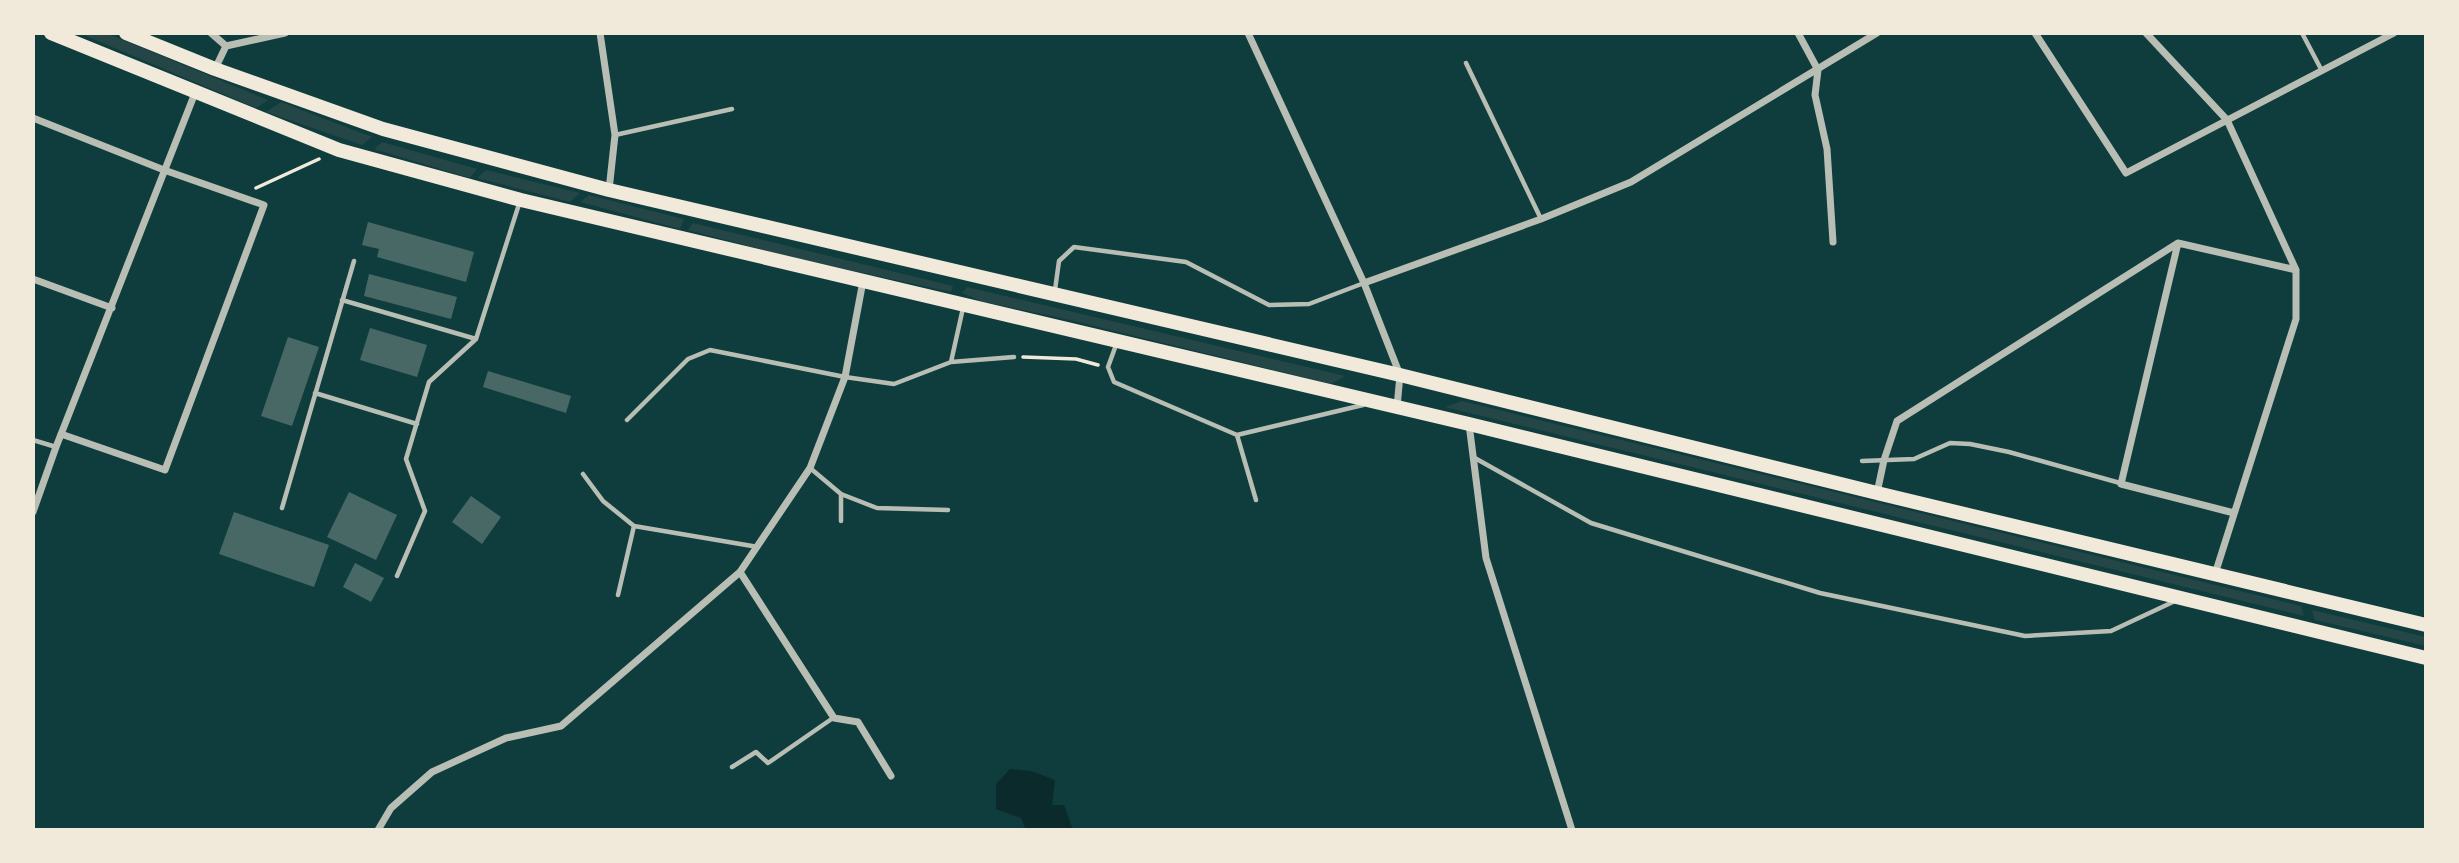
<svg xmlns="http://www.w3.org/2000/svg" width="2459" height="863" viewBox="0 0 2459 863" font-family="Poppins,sans-serif">
	<style>
		.green { fill: #244646 }
		.water { fill: #0a2a2b }
		.building { fill: #486865 }
		.lines { fill: none; stroke-linecap: round; stroke-linejoin: round }
		.path { stroke: #f1e9da; stroke-width: 3.5 }
		.service { stroke: #b8beb3; stroke-width: 4.5 }
		.minor { stroke: #b8beb3; stroke-width: 7 }
		.trunk { stroke: #f1e9da; stroke-width: 14 }
	</style>
	<rect width="100%" height="100%" fill="#0f3d3e"/>
	<path class="green" d="M79 33H106L268 100 256 108Z
		M281 102 372 137 362 145 266 112Z
		M382 142 477 169 470 178 374 149Z
		M486 170 580 193 570 202 477 178Z
		M589 195 684 219 680 229 580 202Z
		M693 223 953 286 951 292 790 257 688 230Z
		M967 287 1345 376 1331 384 1070 320 981 301 962 293Z
		M1462 401 2301 606 2304 616 1445 407Z
		M2312 610 2426 637V646L2315 620Z"/>
	<path class="water" d="M1010 769 1031 771 1055 780 1052 805H1064L1073 830H1026L1021 818 996 809V784Z"/>
	<path class="building" d="M368 222 474 252 466 282 377 257 379 249 362 245Z
		M369 274 457 297 451 319 364 296Z
		M370 328 427 345 417 377 360 360Z
		M288 337 319 347 292 426 261 416Z
		M488 371 571 396 566 413 483 387Z
		M349 492 397 515 376 560 327 537Z
		M471 496 501 517 482 544 452 522Z
		M234 512 329 545 314 587 219 554Z
		M355 563 384 578 371 602 343 587Z"/>
	<g class="lines">
		<path class="path" d="M256 188 319 159
			M1023 357 1076 359 1098 365"/>
		<path class="service" d="M2302 33 2322 71
			M1466 63 1541 219
			M615 135 732 109
			M1055 290 1059 261 1074 247 1186 262 1269 305 1309 304 1364 283
			M342 300 476 339
			M1116 345 1108 367 1114 382 1237 435 1363 405
			M951 362 963 308
			M315 393 417 424
			M627 420 688 359 710 350 845 377 894 384 951 362 1014 357
			M1237 435 1256 500
			M33 440 56 447
			M1473 457 1591 523 1820 593 2025 636 2111 631 2175 601
			M1862 461 1914 459 1950 443 1970 444 2009 452 2120 483
			M810 468 841 494V521
			M583 474 603 501 634 526 758 547
			M841 494 877 508 948 510
			M282 508 354 261
			M397 576 425 511 406 459 429 382 476 339 520 201
			M618 595 634 526
			M732 767 756 752 768 763 833 718"/>
		<path class="minor" d="M211 33 226 46
			M600 33 615 135 609 190
			M1248 33 1364 283 1400 375 1397 407
			M1798 33 1818 70 1815 95 1827 149 1833 242
			M2035 33 2126 173 2394 33
			M2146 33 2227 120 2296 270V319L2215 574
			M215 69 226 46 285 33
			M33 118 164 170 264 205 165 470 61 434
			M2178 243 2121 484 2234 513
			M33 279 112 308
			M1364 283 1541 219 1631 182 1877 33
			M1469 424 1486 558 1572 830
			M1877 493 1884 460 1897 421 2178 243 2296 270
			M33 512 56 447 195 93
			M740 572 834 718 858 722 891 776
			M378 830 391 808 432 772 506 738 561 726 740 572 810 468 845 377 863 281"/>
		<path class="trunk" d="M51 33 339 150 521 200 1469 424 2426 658
			M126 33 215 69 383 129 609 190 1400 375 1877 493 2426 625"/>
	</g>
	<rect width="2459" height="863" fill="none" stroke="#f1e9da" stroke-width="70"/>
</svg>
